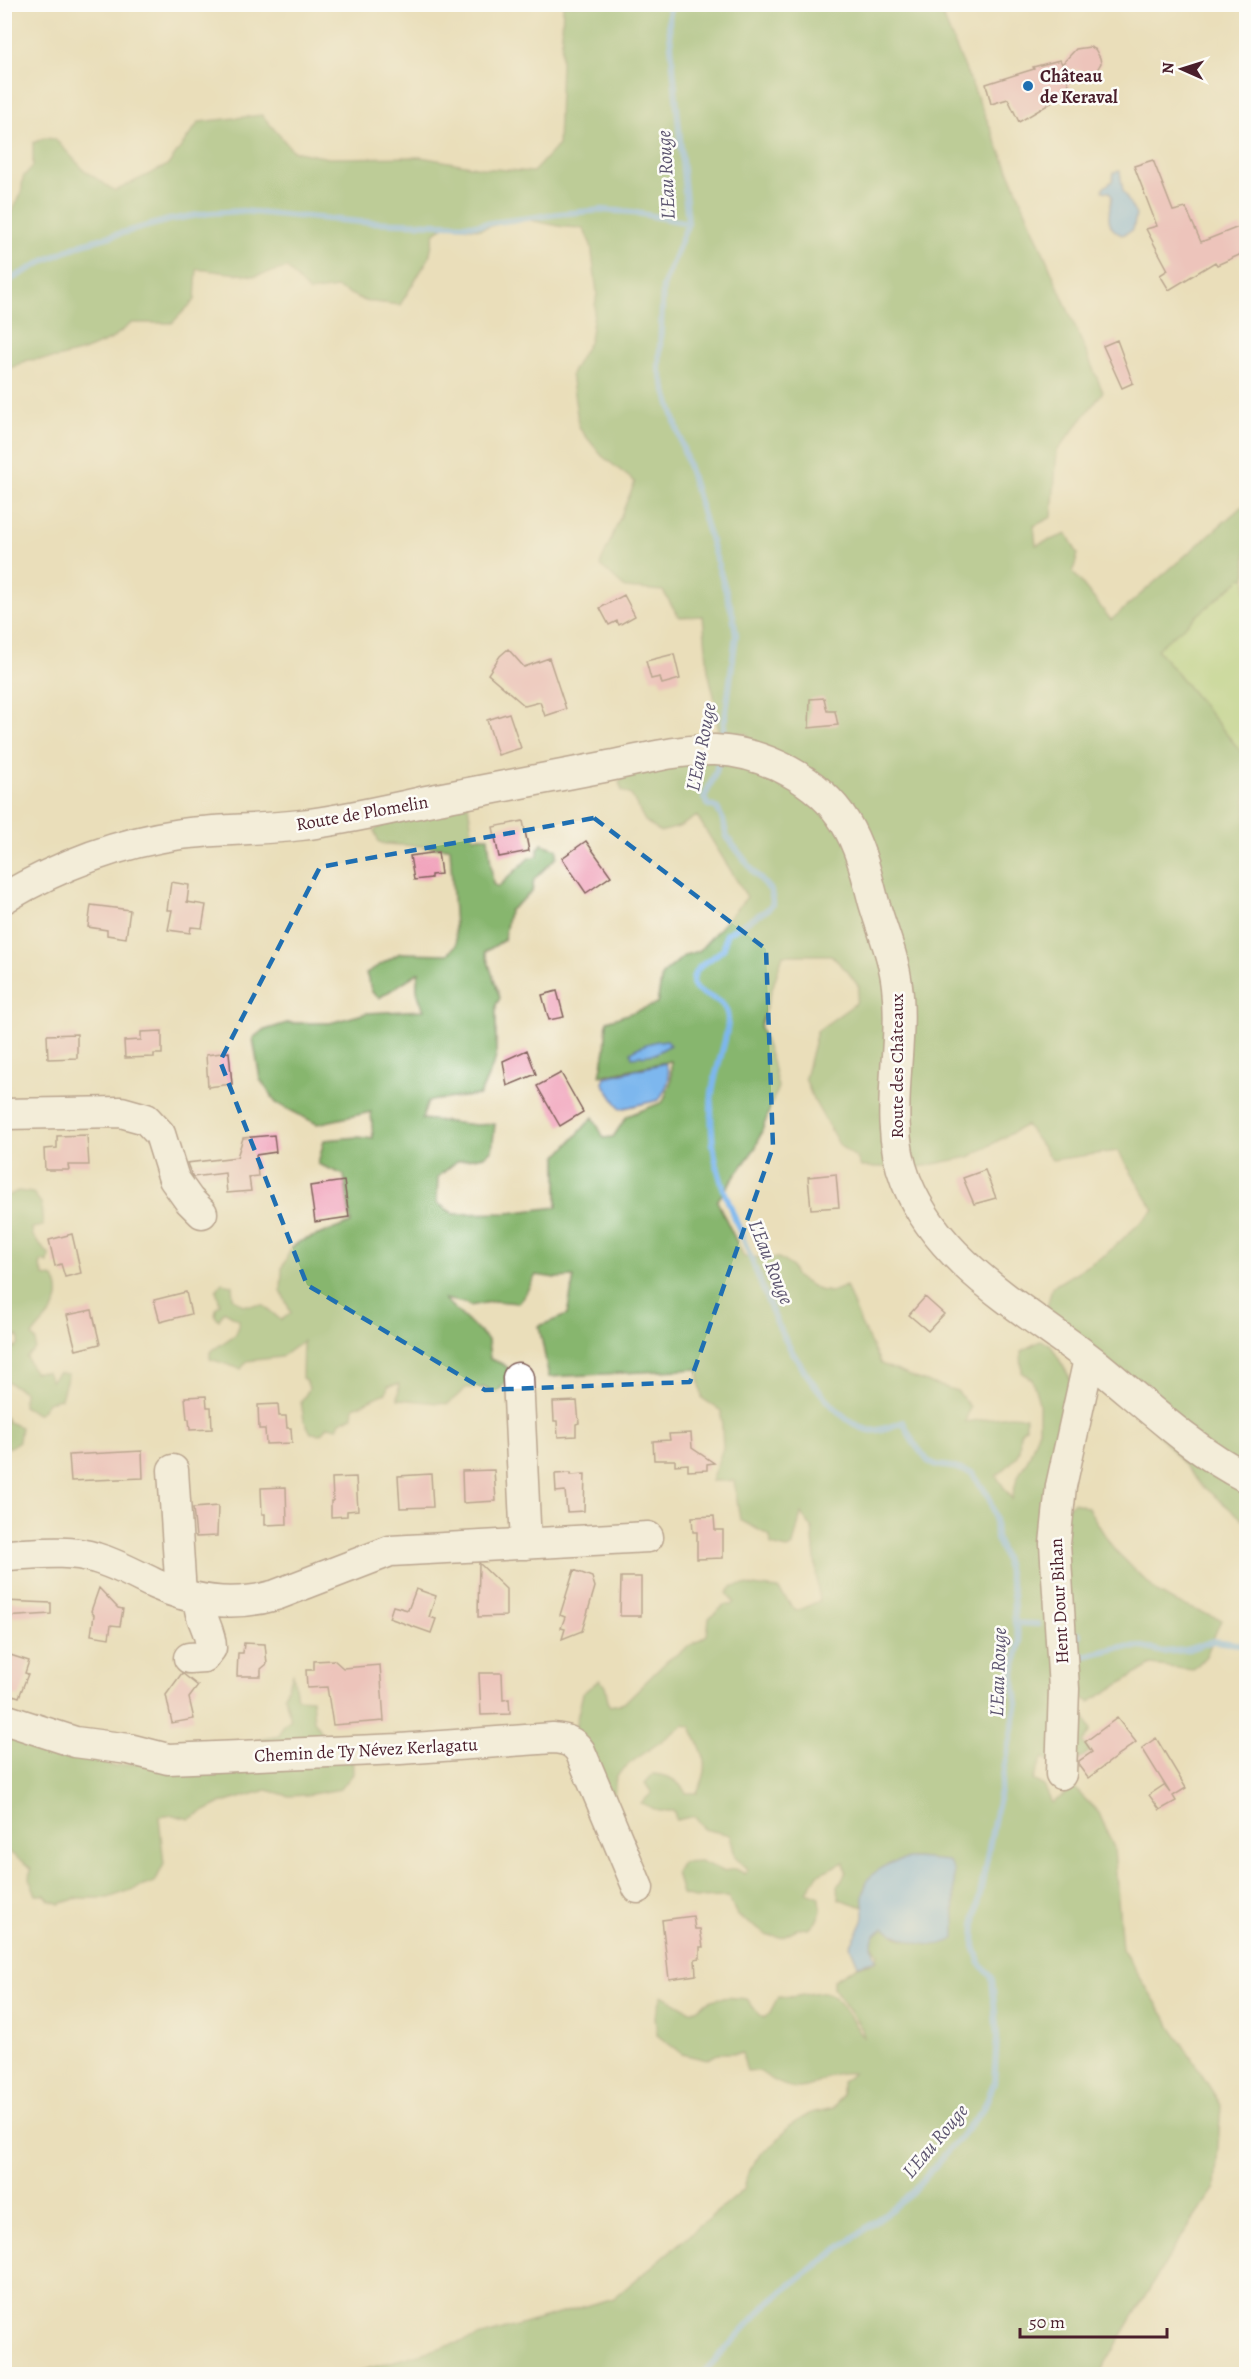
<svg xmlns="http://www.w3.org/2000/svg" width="1251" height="2379" viewBox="0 0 1251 2379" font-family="Alegreya,serif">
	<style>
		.green { fill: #aad47f; stroke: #7a7a55; stroke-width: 1.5 }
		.forest { fill: #87b66e; stroke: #686a4c; stroke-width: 1.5 }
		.water { fill: #7db7ee; stroke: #646b8c; stroke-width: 1.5 }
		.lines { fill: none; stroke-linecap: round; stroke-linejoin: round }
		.stream { stroke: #7db7ee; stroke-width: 6 }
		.building { fill: #f1a5bd }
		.minor-casing { stroke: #82625d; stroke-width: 33 }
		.minor { stroke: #fff; stroke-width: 30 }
		.marked { fill: none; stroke: #1f6fb2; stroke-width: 4.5; stroke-dasharray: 12 8; stroke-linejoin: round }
		.poi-dot { fill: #1f6fb2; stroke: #fdfcf7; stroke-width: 2 }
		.labels { text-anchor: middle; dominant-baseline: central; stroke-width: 5; stroke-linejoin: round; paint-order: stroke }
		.poi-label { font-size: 18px; font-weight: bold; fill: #4a1f2b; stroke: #fdfcf7; text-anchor: start }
		.street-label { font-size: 18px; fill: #4a1f2b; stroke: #fdfcf7 }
		.water-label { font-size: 20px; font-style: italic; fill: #5c546f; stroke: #fdfcf7 }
	</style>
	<rect width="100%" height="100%" fill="#fdfcf7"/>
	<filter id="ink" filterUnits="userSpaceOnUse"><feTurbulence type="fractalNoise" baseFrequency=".0167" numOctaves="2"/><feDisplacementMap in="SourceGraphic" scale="12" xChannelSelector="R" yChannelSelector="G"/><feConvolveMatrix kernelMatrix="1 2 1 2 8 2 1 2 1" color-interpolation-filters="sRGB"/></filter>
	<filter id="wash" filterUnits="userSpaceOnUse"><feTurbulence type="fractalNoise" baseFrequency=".008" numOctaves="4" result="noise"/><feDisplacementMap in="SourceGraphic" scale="24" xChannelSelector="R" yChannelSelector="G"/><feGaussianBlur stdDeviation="1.35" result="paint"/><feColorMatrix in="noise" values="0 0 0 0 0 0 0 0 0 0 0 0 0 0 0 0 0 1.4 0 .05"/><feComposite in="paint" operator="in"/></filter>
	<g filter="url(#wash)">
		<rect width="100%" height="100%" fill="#eadeba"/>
		<path class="green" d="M1246 577V758L1156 648 1242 578Z"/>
		<path class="forest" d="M563 5H938L1103 392 1057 451 1052 517 1034 526 1036 545 1067 534 1078 554 1073 572 1111 620 1246 503V577L1242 578 1157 649 1246 758V1522L1201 1485 1133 1405 1046 1311 1052 1287 1105 1255 1154 1210 1118 1151 1052 1160 1026 1125 969 1157 919 1167H861L857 1158 840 1146 812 1097 805 1078 817 1031 856 1003 859 987 848 972 831 955H783L760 1027 772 1061 778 1087 756 1147 717 1201 744 1257 779 1258 791 1266 796 1277 819 1290 831 1292 846 1286 861 1324 881 1364 920 1380 957 1391 970 1407 965 1422 1009 1416 1026 1417V1427C1014 1434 1023 1444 1018 1454 1013 1463 1004 1470 996 1476L1012 1499 1017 1478 1029 1457 1039 1429V1403L1032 1379 1022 1373 1021 1351 1040 1341 1050 1344 1072 1381 1062 1509 1075 1502 1088 1508 1113 1548 1157 1592 1173 1601 1221 1620 1206 1656 1193 1670 1151 1665 1090 1702 1074 1695 1072 1713 1085 1717 1091 1731 1083 1742 1089 1751 1064 1773 1043 1757 1033 1780 1044 1786 1052 1803 1074 1788 1099 1813 1114 1848 1122 1949 1221 2105 1215 2188 1175 2246 1099 2374H349L614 2298 744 2189 749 2170 760 2154 773 2145 789 2126 811 2113 834 2108 842 2095V2082L853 2073C836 2071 826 2077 812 2085 793 2094 773 2081 759 2071L747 2072 742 2053H719L707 2060 682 2054 657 2035 655 2017 662 1995 690 2011C699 2009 700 2006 707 2002 718 1996 734 1997 747 1999L760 2016 764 2018 770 2012 778 1997C795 1999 803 1994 820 1992 837 1989 854 2026 864 2038L862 2029 833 1987V1980L858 1966 876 1962 878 1954 871 1943 875 1934 884 1927 899 1938 933 1945 948 1861 915 1858 864 1896 863 1907 839 1899 838 1886 846 1872 844 1862 818 1874 807 1892 820 1897 821 1911 816 1922 809 1928 797 1929 781 1937 768 1936 737 1915 728 1897 695 1898 682 1895 676 1872 682 1862 700 1861 723 1871 736 1869 745 1874 748 1870 735 1857 730 1835 704 1829 695 1816 676 1820 674 1811H659L641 1803 652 1793 645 1783 653 1774C668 1775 678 1780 686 1793H697C713 1763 703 1755 691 1727L684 1725 629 1764 616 1776 614 1797 573 1736 583 1693 599 1680 605 1685 609 1706 624 1703 668 1660 707 1635 709 1618 725 1605H731L734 1602 727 1593 733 1586 745 1585 778 1589 796 1611 819 1601 812 1528 801 1513 793 1546 787 1549 771 1545 770 1536 740 1520 734 1481H711L723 1448 721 1411 702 1398 698 1369 549 1377 539 1326 567 1315 574 1277 555 1278 536 1275 524 1296 518 1303 495 1301 470 1306 465 1303 444 1299 488 1340 490 1359C501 1363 509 1365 512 1376L496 1393 486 1388H466L448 1404 398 1399 399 1384 388 1386 386 1393 354 1407 353 1416 340 1422 337 1428 328 1426 322 1434 311 1433 304 1420 301 1402 309 1389 307 1382 302 1378 303 1341 281 1357 247 1361 241 1369 210 1359V1352L236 1334 239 1320 224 1311 219 1320 215 1316 216 1308 220 1304 216 1290 222 1283 232 1285 233 1298 243 1305H263L281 1320 291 1313 281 1291 282 1268 291 1248 299 1242 351 1223 344 1175 318 1164 324 1140 358 1137 373 1139 371 1112 317 1124 276 1103 260 1079 253 1038 262 1031 287 1023H330L367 1013 424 1010C418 996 414 987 419 972L379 998 372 992 366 973 400 953 448 954 456 945 450 848 385 844 379 842 374 830 386 824 468 804 473 837H488L493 884 498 887 529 858 538 856V849L542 844 557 849V857L534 879 532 892 509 911 504 940 485 952 500 998 496 1005V1058L480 1095 428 1101 422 1119 476 1125 495 1124 492 1150 484 1156 457 1161 438 1177 437 1203 454 1214 508 1213 557 1207V1157L593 1117 604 1138 613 1137 627 1116 663 1102 671 1081V1061L600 1076 605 1050 607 1021 657 1004 662 975 685 955 699 951 747 897 697 816 679 827 660 832 645 821 631 795 622 791 619 782 636 771 713 760 741 770 748 734 718 730 714 696 708 671 703 616 679 617 663 591 625 588 600 565 635 482 602 456 579 428 571 374 590 340 597 293 591 245 583 228 563 227 520 218 480 229 445 225 434 234 429 258 400 305 365 301 337 288 309 292 287 268 255 276 197 269 195 300 172 323H132L110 340 83 351 57 358 28 360 5 371V225L21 194 23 177 33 166V143L44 138 55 139 84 170 115 191 168 165 199 122 262 115 293 151 329 158 421 157 482 168 533 172 558 145Z
			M18 1191 33 1193 41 1203 43 1226 32 1228 33 1236 38 1243 49 1254 48 1263 42 1261 40 1266 44 1276 54 1278C68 1305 45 1317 32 1336L36 1341 35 1349 26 1357 34 1372H47L51 1381 58 1373 68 1374 61 1399 47 1402 43 1410 37 1414 23 1406 24 1392 5 1380V1350L16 1347 19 1344V1336L5 1338V1197Z
			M5 1416 8 1422 21 1427 19 1441 9 1448 5 1446Z
			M293 1674 297 1698 312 1699 314 1720 322 1735 349 1736 352 1743 353 1774 341 1789 306 1795 289 1796 267 1790 219 1804 189 1819 173 1815 159 1817 164 1864 155 1882 108 1898H78L59 1904 49 1900 45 1895H36L30 1880 31 1868 5 1849 4 1732 113 1766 139 1763 279 1736 283 1725 291 1719 284 1695Z"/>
		<path class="water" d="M1120 171 1123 191 1136 215 1133 230 1122 235C1104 228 1109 212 1112 196L1110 192 1103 191V188L1112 181 1114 172Z
			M667 1040 670 1045 655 1054 632 1057 631 1052C642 1044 653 1041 667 1040Z
			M665 1063C673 1078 667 1086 659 1100L620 1109 603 1083 605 1077Z
			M915 1858 948 1861 954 1871 955 1938C934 1953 903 1940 884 1928 868 1938 871 1944 876 1960L858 1965 850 1946C854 1938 860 1929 863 1921 866 1914 862 1905 863 1897 865 1869 891 1861 915 1858Z"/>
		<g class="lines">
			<path class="stream" d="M670 4 669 24 688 223 663 287 659 368 733 615 736 635 722 743
				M4 283 46 260 82 244 169 220 209 213 242 211 361 222 476 225 558 214 602 210 632 212 688 223
				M1015 1623 1038 1624
				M1079 1634 1076 1652 1083 1656 1118 1648 1143 1647 1163 1652 1186 1650 1213 1641 1246 1645
				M702 2374 771 2300 910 2195 983 2110 994 2083 997 2037 992 1978 979 1961 974 1946 975 1920 1017 1703 1013 1675 1020 1642 1015 1623 1013 1593 1005 1560 996 1537 995 1518 989 1497 972 1473 952 1467 936 1465 928 1461 913 1442 903 1422C894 1425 877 1433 868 1430 841 1423 811 1382 796 1358 776 1327 764 1291 751 1258 735 1217 714 1177 712 1132 711 1118 710 1101 713 1087 716 1068 728 1038 728 1020 727 990 692 1001 693 980 694 965 716 958 724 948L726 934 767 910 773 903 771 891 754 872 727 837 723 820 717 808 708 805 704 798 716 772 719 759"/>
		</g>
		<g id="blocks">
			<path class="building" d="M1090 47 1095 49 1100 58 1101 63 1097 70 1091 72 1064 69 1071 91 1051 96V103L1019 122 1008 99 991 104 986 84 1034 69 1033 67 1060 60 1062 64 1076 49Z
				M1153 160 1173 211 1186 208 1201 242 1241 226 1246 241V252L1217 265 1215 262 1169 290 1160 275 1168 270 1146 229 1157 226 1134 166Z
				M1117 340 1133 383 1122 388 1103 346Z
				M624 595 635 616 619 625 617 621 609 625 600 608Z
				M508 649 524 667 549 658 566 709 545 716 540 702 525 706 488 674 500 656Z
				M674 654 680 679 662 684 660 677 651 679 646 661Z
				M824 698 827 711H835L838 725 809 728 810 699Z
				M509 713 521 748 498 755 487 720Z
				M523 821 529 851 499 857 493 827Z
				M586 841 611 876 586 893 562 858Z
				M438 852 441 874 431 875V878L414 880 410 856Z
				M171 882 189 885 187 902 206 905 202 928 191 927 190 933 168 930 172 910H167Z
				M91 905 130 910 126 938 107 935V930L88 927Z
				M557 991 564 1017 549 1020 542 995Z
				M162 1031V1054H154V1057L125 1058 124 1041 141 1040V1032Z
				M77 1034V1058L48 1059 47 1035Z
				M527 1050 536 1074 507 1086 503 1061Z
				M229 1052 232 1084 208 1087 206 1055Z
				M561 1073 583 1112 560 1126 537 1086Z
				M87 1135 89 1165H68L69 1170H45L44 1149 57 1148V1136Z
				M274 1135 276 1152 256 1155 258 1176 249 1177 251 1191 227 1193 225 1173 193 1177 190 1171 187 1163 237 1157 243 1138Z
				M985 1170 996 1198 974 1204 963 1178Z
				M836 1174 839 1207 811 1209 808 1177Z
				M344 1181 349 1217 315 1222 310 1186Z
				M72 1234 81 1273 65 1277 61 1264 55 1266 49 1240Z
				M186 1292 191 1314 160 1322 154 1300Z
				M925 1297 944 1314 928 1331 909 1315Z
				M92 1310 100 1344 76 1350 67 1315Z
				M206 1396 207 1407H211L212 1429 190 1430 189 1419H187L185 1397Z
				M577 1401 579 1423 576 1424V1436L558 1437 557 1421H554L553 1402Z
				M278 1404 279 1416H286L287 1428H291L292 1443 266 1444 265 1429H259L258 1405Z
				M691 1433 692 1448 714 1463 707 1464V1470L688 1471V1464L675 1465V1460H654L653 1441 670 1440 669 1434Z
				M142 1451 143 1478 71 1481 69 1455Z
				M494 1470 496 1501 463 1503 462 1471Z
				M571 1473V1475L585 1474 584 1511 567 1512 565 1491 556 1492 555 1474Z
				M431 1474 433 1507 400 1508 398 1476Z
				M356 1477 358 1510 347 1511V1516L331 1517V1501H333L332 1478Z
				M286 1487 287 1524 265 1525V1514H262L261 1488Z
				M218 1506 217 1536 196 1537 193 1508Z
				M714 1516 715 1530H723V1558L697 1559V1532H693L692 1517Z
				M479 1563 506 1589V1616L478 1617Z
				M574 1570 592 1577 595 1587 582 1631 562 1639 565 1629 561 1628 565 1617 560 1615Z
				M621 1577H641V1616H620Z
				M99 1588 118 1608 123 1609 120 1626 111 1625 109 1638 91 1635 94 1615 91 1611Z
				M416 1589 436 1596 429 1617 436 1619 431 1633 389 1618 393 1606 408 1610Z
				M4 1601 51 1603V1614L4 1617Z
				M244 1643 265 1644 267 1664 261 1669V1676H237L238 1653H243Z
				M4 1653 29 1661 25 1673 28 1674 19 1697 4 1692Z
				M334 1660 343 1668 380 1665 384 1721 333 1725 327 1687 307 1688 306 1670H314V1661Z
				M182 1673 198 1686 189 1698 194 1719 172 1723 166 1695Z
				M479 1673H502L503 1700 509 1699 510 1714 481 1715Z
				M1117 1718 1136 1742 1088 1778 1079 1766V1761L1092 1752 1085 1742Z
				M1156 1738 1186 1788 1173 1796 1176 1801 1160 1810 1149 1795 1164 1785 1170 1793 1142 1748Z
				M693 1916 695 1929H700L703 1947H700V1958L695 1959 696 1975 669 1979 662 1920Z"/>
		</g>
	</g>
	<g filter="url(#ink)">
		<use href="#blocks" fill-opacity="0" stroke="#82625d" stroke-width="1.5"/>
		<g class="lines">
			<g class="minor-casing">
				<path id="minor" d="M4 898C60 865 117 843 181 834 221 829 261 830 301 825 343 820 385 810 427 801 486 790 545 778 604 767 640 760 678 749 715 750 764 752 819 780 845 822 860 846 867 876 874 903 882 930 894 957 897 986 905 1050 881 1118 906 1181 940 1266 1028 1310 1096 1364 1143 1402 1192 1450 1246 1477
					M4 1114 121 1112 146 1119 160 1134 174 1179 189 1200 202 1213
					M518 1378 526 1544
					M173 1470 181 1594
					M4 1555C34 1554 68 1549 96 1558 117 1564 136 1575 155 1584 194 1602 236 1607 276 1595L390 1551 648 1537
					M189 1658 204 1657 211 1648C211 1629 198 1617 199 1599
					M4 1719 75 1742 129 1749 168 1759 400 1749 553 1738C565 1739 573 1741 580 1751L638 1888
					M1061 1774 1064 1689 1055 1544 1061 1486 1089 1359"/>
			</g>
			<use href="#minor" class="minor"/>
		</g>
	</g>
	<path d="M0 0H1251V2379H0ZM594 818 766 949 773 1147 690 1382 485 1390 307 1285 220 1061 320 867Z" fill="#eadeba" fill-opacity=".55" fill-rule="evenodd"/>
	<path class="marked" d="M594 818 766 949 773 1147 690 1382 485 1390 307 1285 220 1061 320 867Z"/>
	<circle class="poi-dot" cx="1028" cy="86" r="6"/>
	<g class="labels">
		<g class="poi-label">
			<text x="1040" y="76">Château<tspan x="1040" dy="21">de Keraval</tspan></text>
		</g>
		<g class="street-label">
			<text transform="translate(362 813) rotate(-10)">Route de Plomelin</text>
			<text transform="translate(897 1066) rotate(-90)">Route des Châteaux</text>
			<text transform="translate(1059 1601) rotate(-93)">Hent Dour Bihan</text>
			<text transform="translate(366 1750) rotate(-3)">Chemin de Ty Névez Kerlagatu</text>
		</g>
		<g class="water-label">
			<text transform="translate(666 175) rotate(-93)">L'Eau Rouge</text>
			<text transform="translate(701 747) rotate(-79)">L'Eau Rouge</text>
			<text transform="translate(771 1262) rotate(68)">L'Eau Rouge</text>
			<text transform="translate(998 1672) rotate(-88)">L'Eau Rouge</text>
			<text transform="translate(935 2141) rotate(-50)">L'Eau Rouge</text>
		</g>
	</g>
	<rect width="1251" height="2379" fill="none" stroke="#fdfcf7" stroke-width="24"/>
	<g transform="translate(1182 69) rotate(273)" stroke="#fdfcf7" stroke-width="4.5" paint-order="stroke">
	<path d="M0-4.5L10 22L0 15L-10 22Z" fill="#4a1f2b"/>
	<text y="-9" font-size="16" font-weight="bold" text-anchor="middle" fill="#4a1f2b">N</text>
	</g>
	<path d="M1020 2328v9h147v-9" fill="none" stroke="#4a1f2b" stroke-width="3"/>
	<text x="1029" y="2328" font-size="18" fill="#4a1f2b" stroke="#fdfcf7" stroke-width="4.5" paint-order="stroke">50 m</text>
</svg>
